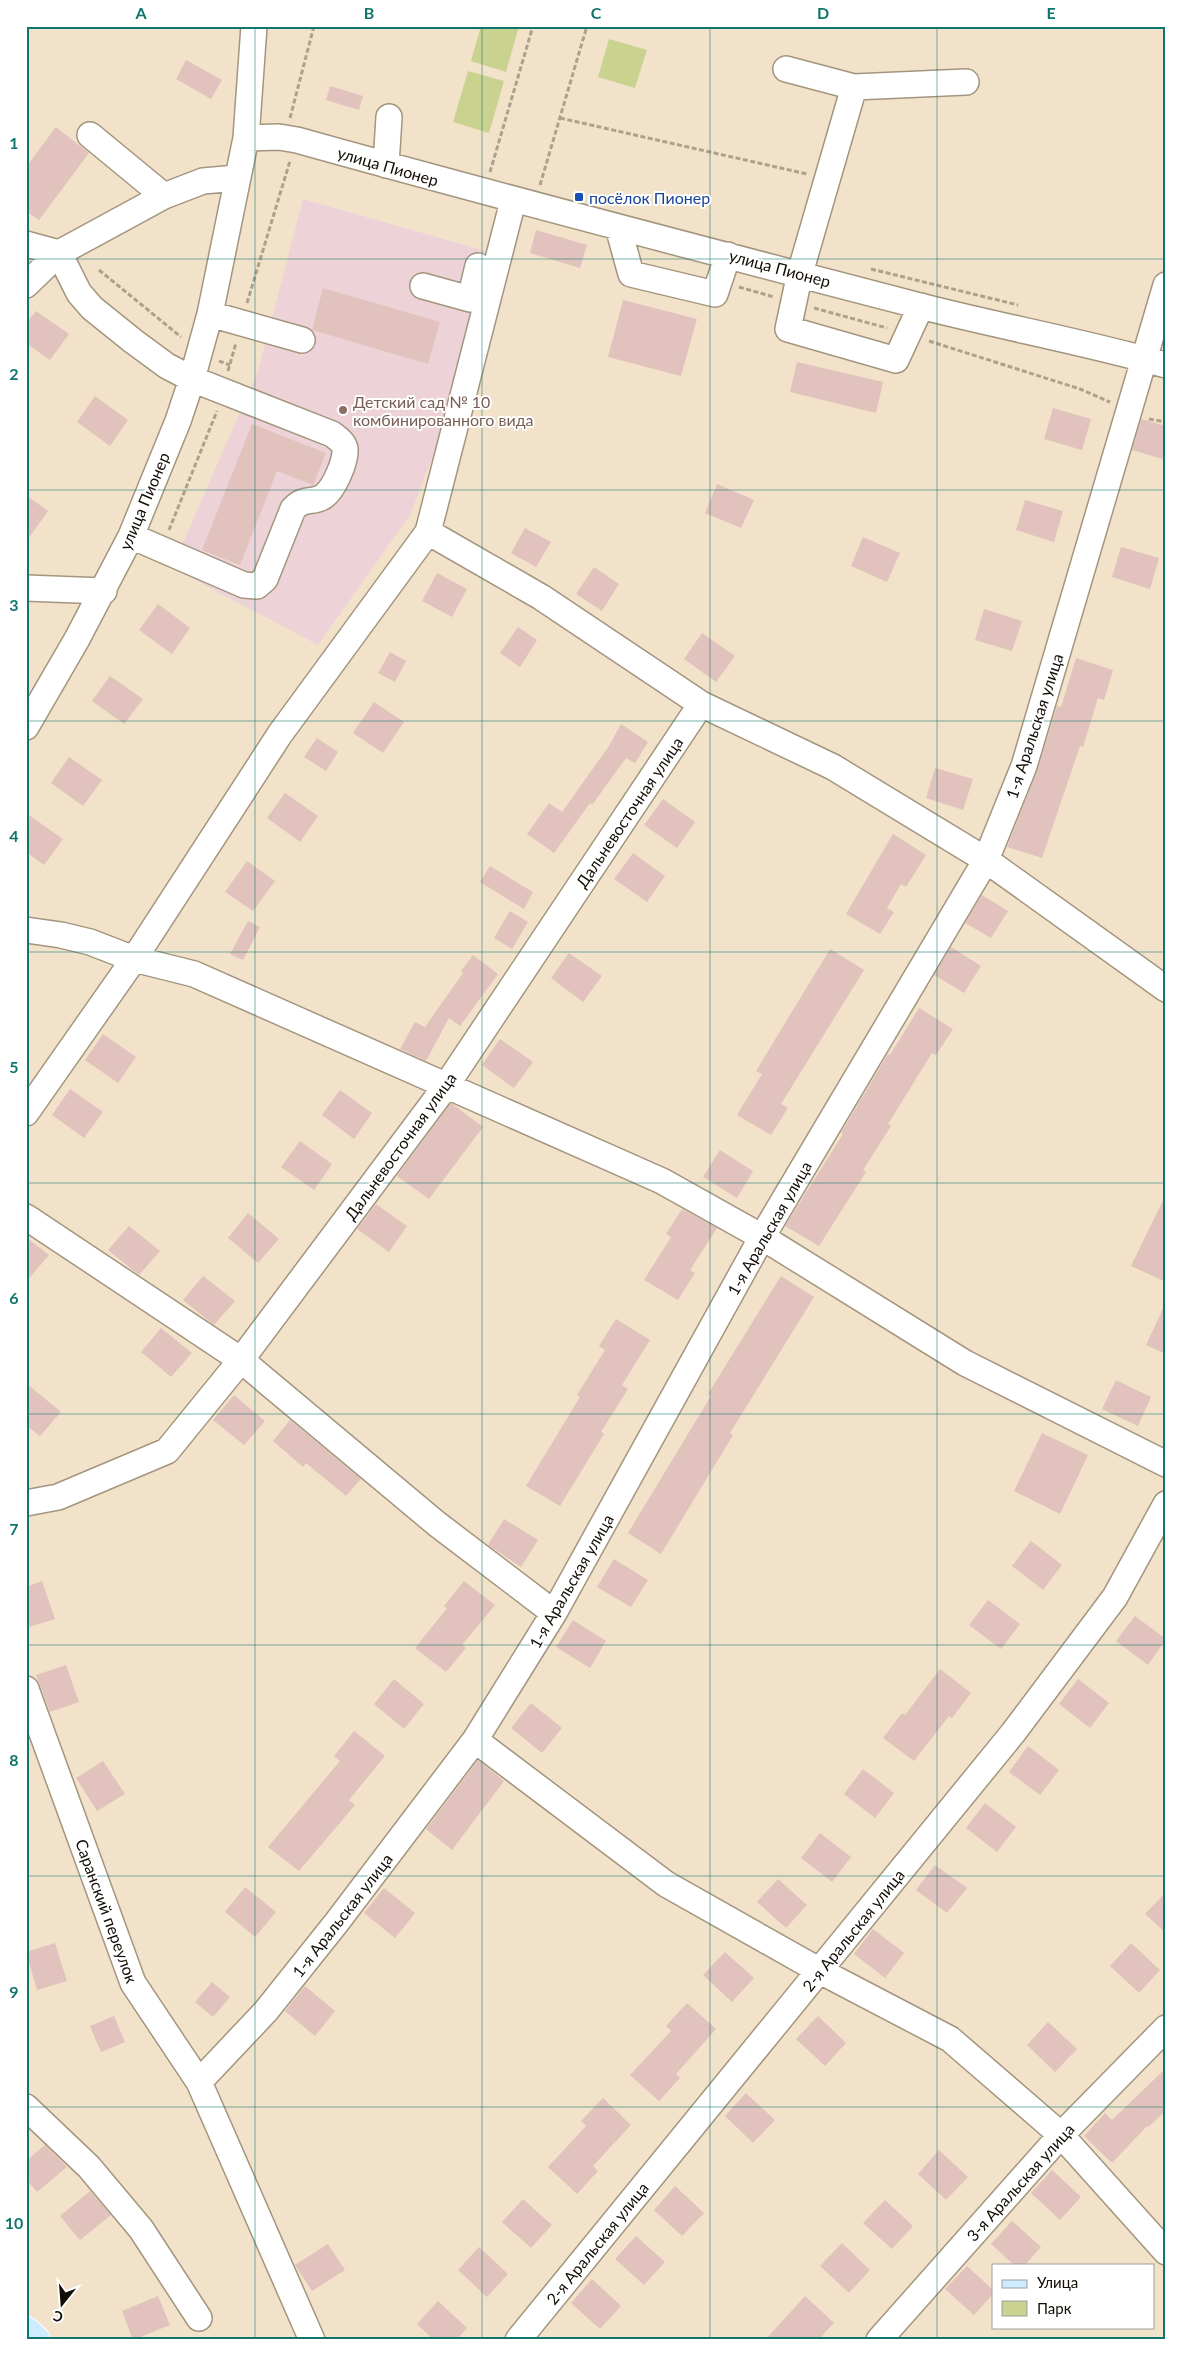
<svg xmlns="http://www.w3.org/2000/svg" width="1192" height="2366" viewBox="0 0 1192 2366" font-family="Lato,sans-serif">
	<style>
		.education { fill: #edd3d8 }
		.green { fill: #cad290 }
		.building { fill: #e1c2bc }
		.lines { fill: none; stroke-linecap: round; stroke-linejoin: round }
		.minor-casing { stroke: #a3957e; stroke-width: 28 }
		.major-casing { stroke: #fff; stroke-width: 30 }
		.path { stroke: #ada18e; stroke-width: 3; stroke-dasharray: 5 2.5; stroke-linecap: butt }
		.minor { stroke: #fff; stroke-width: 25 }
		.major { stroke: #cdecff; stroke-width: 28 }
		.grid { fill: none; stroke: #0f766e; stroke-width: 1; stroke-opacity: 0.55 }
		.transit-dot { fill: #1a4fb4; stroke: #fff; stroke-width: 2 }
		.education-dot { fill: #8d6e63; stroke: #fff; stroke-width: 2 }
		.labels { text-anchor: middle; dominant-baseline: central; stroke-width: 4; stroke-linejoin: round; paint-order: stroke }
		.street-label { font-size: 16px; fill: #120d05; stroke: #fff }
		.transit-label { font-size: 16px; fill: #164399; stroke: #fff; text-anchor: start }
		.education-label { font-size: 16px; fill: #785e54; stroke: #fff; text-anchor: start }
		.neatline { fill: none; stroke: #0f766e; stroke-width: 2 }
		.grid-label { font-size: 16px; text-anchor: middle; font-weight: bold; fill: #0f766e }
	</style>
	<rect width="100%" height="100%" fill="#f2e2ca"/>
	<path class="education" d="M303 199 489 252 435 450 410 515 318 645 172 568 258 371Z"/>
	<path class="green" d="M481 26H519L506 72 471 61Z
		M609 39 647 50 635 88 598 77Z
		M468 71 504 81 489 133 453 122Z"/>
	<path class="building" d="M186 60 222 80 211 99 176 79Z
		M330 86 363 96 359 110 326 100Z
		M56 127 89 153 39 220 26 211V167Z
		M536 230 587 245 580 268 530 253Z
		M323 288 440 322 428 364 312 330Z
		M623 300 697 319 681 376 608 357Z
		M36 311 69 334 50 360 26 343V324Z
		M797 362 883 382 876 413 790 392Z
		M95 396 128 420 110 446 77 422Z
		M1053 408 1091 419 1082 450 1044 439Z
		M1141 419 1166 426V460L1132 450Z
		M252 424 326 453 313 485 277 471 240 565 202 550Z
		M717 484 754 500 741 528 705 513Z
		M26 495 48 511 26 542Z
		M1025 500 1063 511 1054 542 1016 530Z
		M525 528 551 542 536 567 511 553Z
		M863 537 900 553 887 582 851 566Z
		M1121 547 1159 558 1150 589 1112 577Z
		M594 567 619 584 602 611 576 594Z
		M437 573 467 589 452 617 422 601Z
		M158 604 190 628 172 654 139 630Z
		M984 609 1022 621 1012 651 975 640Z
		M518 627 537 640 520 667 500 653Z
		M702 633 735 656 716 682 684 659Z
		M390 652 406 661 395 682 378 673Z
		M1076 658 1113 670 1104 700 1098 698 1083 747 1080 746 1042 858 1007 847 1037 771 1057 706 1061 707Z
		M110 676 143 699 124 724 92 701Z
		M374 702 404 722 383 753 353 733Z
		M621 724 648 742 635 763 626 758 592 805 590 803 554 853 527 834 549 803 562 812 609 746Z
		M317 738 338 752 326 771 304 757Z
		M69 757 102 780 83 806 51 783Z
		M935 768 973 779 963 810 926 798Z
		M285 793 318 816 300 842 267 818Z
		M663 799 695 822 677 848 644 825Z
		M26 813 63 839 44 865 26 852Z
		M893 834 926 855 906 887 901 884 887 908 894 912 880 934 846 914Z
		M633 853 665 876 647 902 614 879Z
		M247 861 275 881 253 911 225 892Z
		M490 866 533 892 524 909 480 882Z
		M982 895 1008 911 991 938 965 923Z
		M510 911 528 922 512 949 494 938Z
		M248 921 260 927 243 960 230 954Z
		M951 947 981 966 964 993 934 975Z
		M830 949 864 970 781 1104 788 1108 771 1135 737 1115 762 1074 756 1071Z
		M569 953 602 976 583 1002 551 978Z
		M473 955 498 974 460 1026 449 1018 426 1061 400 1049 415 1022 425 1027 463 973 461 971Z
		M919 1008 953 1029 936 1055 932 1053 888 1124 891 1126 863 1170 866 1172 819 1246 785 1226 843 1134 841 1133 888 1054 890 1055Z
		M103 1034 136 1057 118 1083 85 1060Z
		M500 1039 533 1062 514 1088 482 1065Z
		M70 1089 103 1112 84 1138 52 1115Z
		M340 1090 372 1113 354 1139 322 1115Z
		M451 1103 483 1127 429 1199 397 1176Z
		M300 1141 332 1164 314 1190 281 1167Z
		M720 1150 753 1171 737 1198 703 1177Z
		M1166 1194V1282L1131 1266Z
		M376 1204 407 1226 389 1252 357 1229Z
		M682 1209 717 1228 690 1270 695 1273 678 1300 644 1280 671 1237 666 1234Z
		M248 1213 279 1239 258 1263 228 1238Z
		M129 1226 160 1251 139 1275 108 1250Z
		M26 1237 49 1255 26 1282Z
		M203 1276 235 1301 214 1325 183 1300Z
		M781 1276 814 1297 730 1433 733 1435 661 1554 628 1533 711 1396 708 1394Z
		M1166 1302V1354L1146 1345Z
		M616 1319 650 1340 622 1385 628 1389 601 1432 604 1434 560 1506 526 1486 580 1397 577 1395 605 1350 599 1346Z
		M161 1328 192 1353 171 1377 141 1352Z
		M1116 1380 1151 1397 1138 1426 1102 1409Z
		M26 1383 61 1412 40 1436 26 1425Z
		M234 1395 265 1421 244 1445 213 1420Z
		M290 1420 361 1479 346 1496 306 1463 303 1467 273 1441Z
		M1042 1433 1088 1455 1060 1514 1014 1491Z
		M504 1519 538 1540 521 1567 488 1545Z
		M1031 1541 1062 1565 1043 1590 1012 1566Z
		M614 1559 648 1580 631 1607 597 1587Z
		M42 1581 55 1619 26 1628V1587Z
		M464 1581 495 1605 462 1645 466 1648 446 1672 415 1648 447 1608 444 1606Z
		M988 1600 1020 1624 1001 1649 969 1625Z
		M1135 1616 1166 1639 1148 1665 1116 1641Z
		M573 1620 606 1641 590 1668 556 1647Z
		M66 1665 79 1702 50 1712 36 1675Z
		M940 1669 971 1693 952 1718 949 1716 914 1761 883 1738 902 1713 905 1715Z
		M394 1679 424 1704 404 1729 374 1704Z
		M1078 1679 1109 1703 1090 1728 1059 1704Z
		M531 1703 562 1728 542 1753 511 1728Z
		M354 1731 385 1756 349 1800 355 1805 299 1871 268 1847 340 1761 334 1756Z
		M1028 1746 1059 1770 1040 1795 1009 1772Z
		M478 1760 504 1781 452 1850 426 1829Z
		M103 1761 125 1794 97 1811 76 1778Z
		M863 1769 894 1793 875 1818 844 1794Z
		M985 1803 1016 1827 997 1852 966 1828Z
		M820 1833 851 1857 832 1882 801 1858Z
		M935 1865 967 1888 947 1913 916 1890Z
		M778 1879 807 1905 786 1928 757 1902Z
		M245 1887 276 1912 255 1937 225 1912Z
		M384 1888 415 1913 395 1938 364 1913Z
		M1166 1892V1933L1145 1914Z
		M873 1929 904 1953 885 1978 854 1954Z
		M55 1943 67 1981 37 1990 26 1952Z
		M1131 1943 1160 1970 1139 1993 1110 1966Z
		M725 1952 754 1978 732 2002 703 1975Z
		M212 1982 230 1997 213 2017 195 2002Z
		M305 1986 335 2011 315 2036 285 2011Z
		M687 2003 716 2029 676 2074 680 2078 659 2101 630 2075 671 2031 666 2026Z
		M114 2016 125 2042 101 2052 90 2026Z
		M818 2016 846 2043 825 2066 796 2039Z
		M1048 2022 1077 2049 1055 2072 1027 2045Z
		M1166 2068V2111L1148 2127 1147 2126 1112 2163 1084 2136 1105 2113 1112 2120Z
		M746 2093 775 2120 753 2143 725 2116Z
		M603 2098 631 2125 593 2166 598 2171 577 2194 548 2167 586 2126 581 2121Z
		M45 2145 67 2167 37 2192 26 2179V2161Z
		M939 2150 968 2177 946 2200 918 2174Z
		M1052 2170 1081 2197 1060 2220 1031 2193Z
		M675 2186 704 2213 682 2236 654 2210Z
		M90 2191 111 2215 80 2240 60 2216Z
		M523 2199 552 2225 531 2248 502 2222Z
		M885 2200 913 2226 892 2249 863 2223Z
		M1012 2221 1041 2247 1025 2265H1014L991 2244Z
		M636 2236 665 2262 644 2285 615 2259Z
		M842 2243 870 2270 849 2293 820 2266Z
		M328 2244 345 2270 312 2291 295 2265Z
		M479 2247 508 2274 487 2297 458 2270Z
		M967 2266 993 2290V2294L974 2315 945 2289Z
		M592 2279 621 2306 600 2329 571 2303Z
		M158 2296 170 2325 133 2340 122 2311Z
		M805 2296 834 2323 818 2340H765Z
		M438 2301 467 2328 456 2340H434L417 2324Z"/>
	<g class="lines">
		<g class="minor-casing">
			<path id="minor" d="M786 69 854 87
				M90 135 164 196
				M246 138 279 137 297 140C504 198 712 252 920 306 1002 327 1085 342 1166 365
				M386 165 389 117
				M618 227 631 274 715 294 728 255
				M26 244 59 253 79 293 92 308 133 341 167 366 192 379 332 434C337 438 344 442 345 449 346 461 334 489 324 496 314 504 305 496 293 509L265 579 257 586 244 585 131 536
				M26 285 59 253 164 196 203 181 237 178
				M423 286 470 299 478 266
				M921 306 896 360 788 329 800 273 854 87 966 82
				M210 314 302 340
				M428 532 541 597 701 704 833 767 986 860 1166 989
				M26 588 104 591
				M26 727 77 639 131 536 178 421 192 379 210 314 246 138 254 26
				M26 930 61 935 90 942 134 959 194 974 662 1181 762 1237 965 1363 1166 1464
				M26 1113 134 959 280 734 428 532 513 201
				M26 1217 241 1360 437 1524 554 1613
				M26 1503 58 1497 167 1451 241 1360 446 1086 701 704
				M26 1689 133 1983 199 2082 312 2340
				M475 1740 666 1884 820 1971 950 2039 1061 2135 1166 2252
				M199 2082 266 2011 337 1922 475 1740 554 1613 762 1237 986 860 1024 766 1166 285
				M26 2107 89 2167 141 2229 199 2318
				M518 2340 1013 1733 1115 1597 1166 1504
				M879 2340 1061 2135 1166 2028"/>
		</g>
		<g class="major-casing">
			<path id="major" d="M26 2331 36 2340"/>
		</g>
		<path class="path" d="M290 118 314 26
			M560 118 807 174
			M490 172 533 26
			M540 185 587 26
			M871 269 1018 305
			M99 270 181 337
			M739 287 774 297
			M247 303 290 161
			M814 308 887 328
			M929 341 1080 389 1110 402
			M219 361 230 365
			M228 371 236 343
			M1149 419 1166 422
			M169 530 217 411"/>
		<use href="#minor" class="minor"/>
		<use href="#major" class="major"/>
	</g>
	<path class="grid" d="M255 26V2340M482 26V2340M710 26V2340M937 26V2340M26 259H1166M26 490H1166M26 721H1166M26 952H1166M26 1183H1166M26 1414H1166M26 1645H1166M26 1876H1166M26 2107H1166"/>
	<rect class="transit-dot" x="574" y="192" width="10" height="10" rx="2.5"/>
	<circle class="education-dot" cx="343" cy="410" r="5"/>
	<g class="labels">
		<g class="street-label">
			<text transform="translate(388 166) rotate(16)">улица Пионер</text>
			<text transform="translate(780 268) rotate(15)">улица Пионер</text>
			<text transform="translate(144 501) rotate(-67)">улица Пионер</text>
			<text transform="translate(1034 726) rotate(-72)">1-я Аральская улица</text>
			<text transform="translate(629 812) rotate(-56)">Дальневосточная улица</text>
			<text transform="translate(400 1146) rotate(-54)">Дальневосточная улица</text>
			<text transform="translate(769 1228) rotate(-60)">1-я Аральская улица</text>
			<text transform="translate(571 1581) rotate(-60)">1-я Аральская улица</text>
			<text transform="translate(107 1911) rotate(70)">Саранский переулок</text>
			<text transform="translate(342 1915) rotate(-52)">1-я Аральская улица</text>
			<text transform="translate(853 1930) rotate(-51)">2-я Аральская улица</text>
			<text transform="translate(1020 2182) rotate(-48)">3-я Аральская улица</text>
			<text transform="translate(597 2243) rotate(-51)">2-я Аральская улица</text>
		</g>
		<g class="transit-label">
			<text x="589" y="197">посёлок Пионер</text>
		</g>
		<g class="education-label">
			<text x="353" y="401">Детский сад № 10<tspan x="353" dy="18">комбинированного вида</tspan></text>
		</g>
	</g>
	<rect width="1192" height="2366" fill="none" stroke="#ffffff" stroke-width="55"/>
	<rect x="992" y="2264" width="162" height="65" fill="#ffffff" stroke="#a09e9b"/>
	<rect x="1002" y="2280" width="25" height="8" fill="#cdecff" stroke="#a09e9b"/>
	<text x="1037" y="2288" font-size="15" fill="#120d05">Улица</text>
	<rect x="1002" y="2301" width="25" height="15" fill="#cad290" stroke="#a09e9b"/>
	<text x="1037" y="2314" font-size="15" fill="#120d05">Парк</text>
	<g transform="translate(62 2304) rotate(197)" stroke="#ffffff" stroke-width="4" paint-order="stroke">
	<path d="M0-4L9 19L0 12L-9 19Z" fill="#120d05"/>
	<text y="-8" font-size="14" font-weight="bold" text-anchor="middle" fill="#120d05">С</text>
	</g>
	<rect x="28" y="28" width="1136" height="2310" class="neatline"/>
	<g class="grid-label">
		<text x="141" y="19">A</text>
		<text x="369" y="19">B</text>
		<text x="596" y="19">C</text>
		<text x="823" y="19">D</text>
		<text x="1051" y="19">E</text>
		<text x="14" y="149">1</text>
		<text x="14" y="380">2</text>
		<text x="14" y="611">3</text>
		<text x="14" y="842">4</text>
		<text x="14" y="1073">5</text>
		<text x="14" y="1304">6</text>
		<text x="14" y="1535">7</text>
		<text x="14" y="1766">8</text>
		<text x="14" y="1998">9</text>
		<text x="14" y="2229">10</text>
	</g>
</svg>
